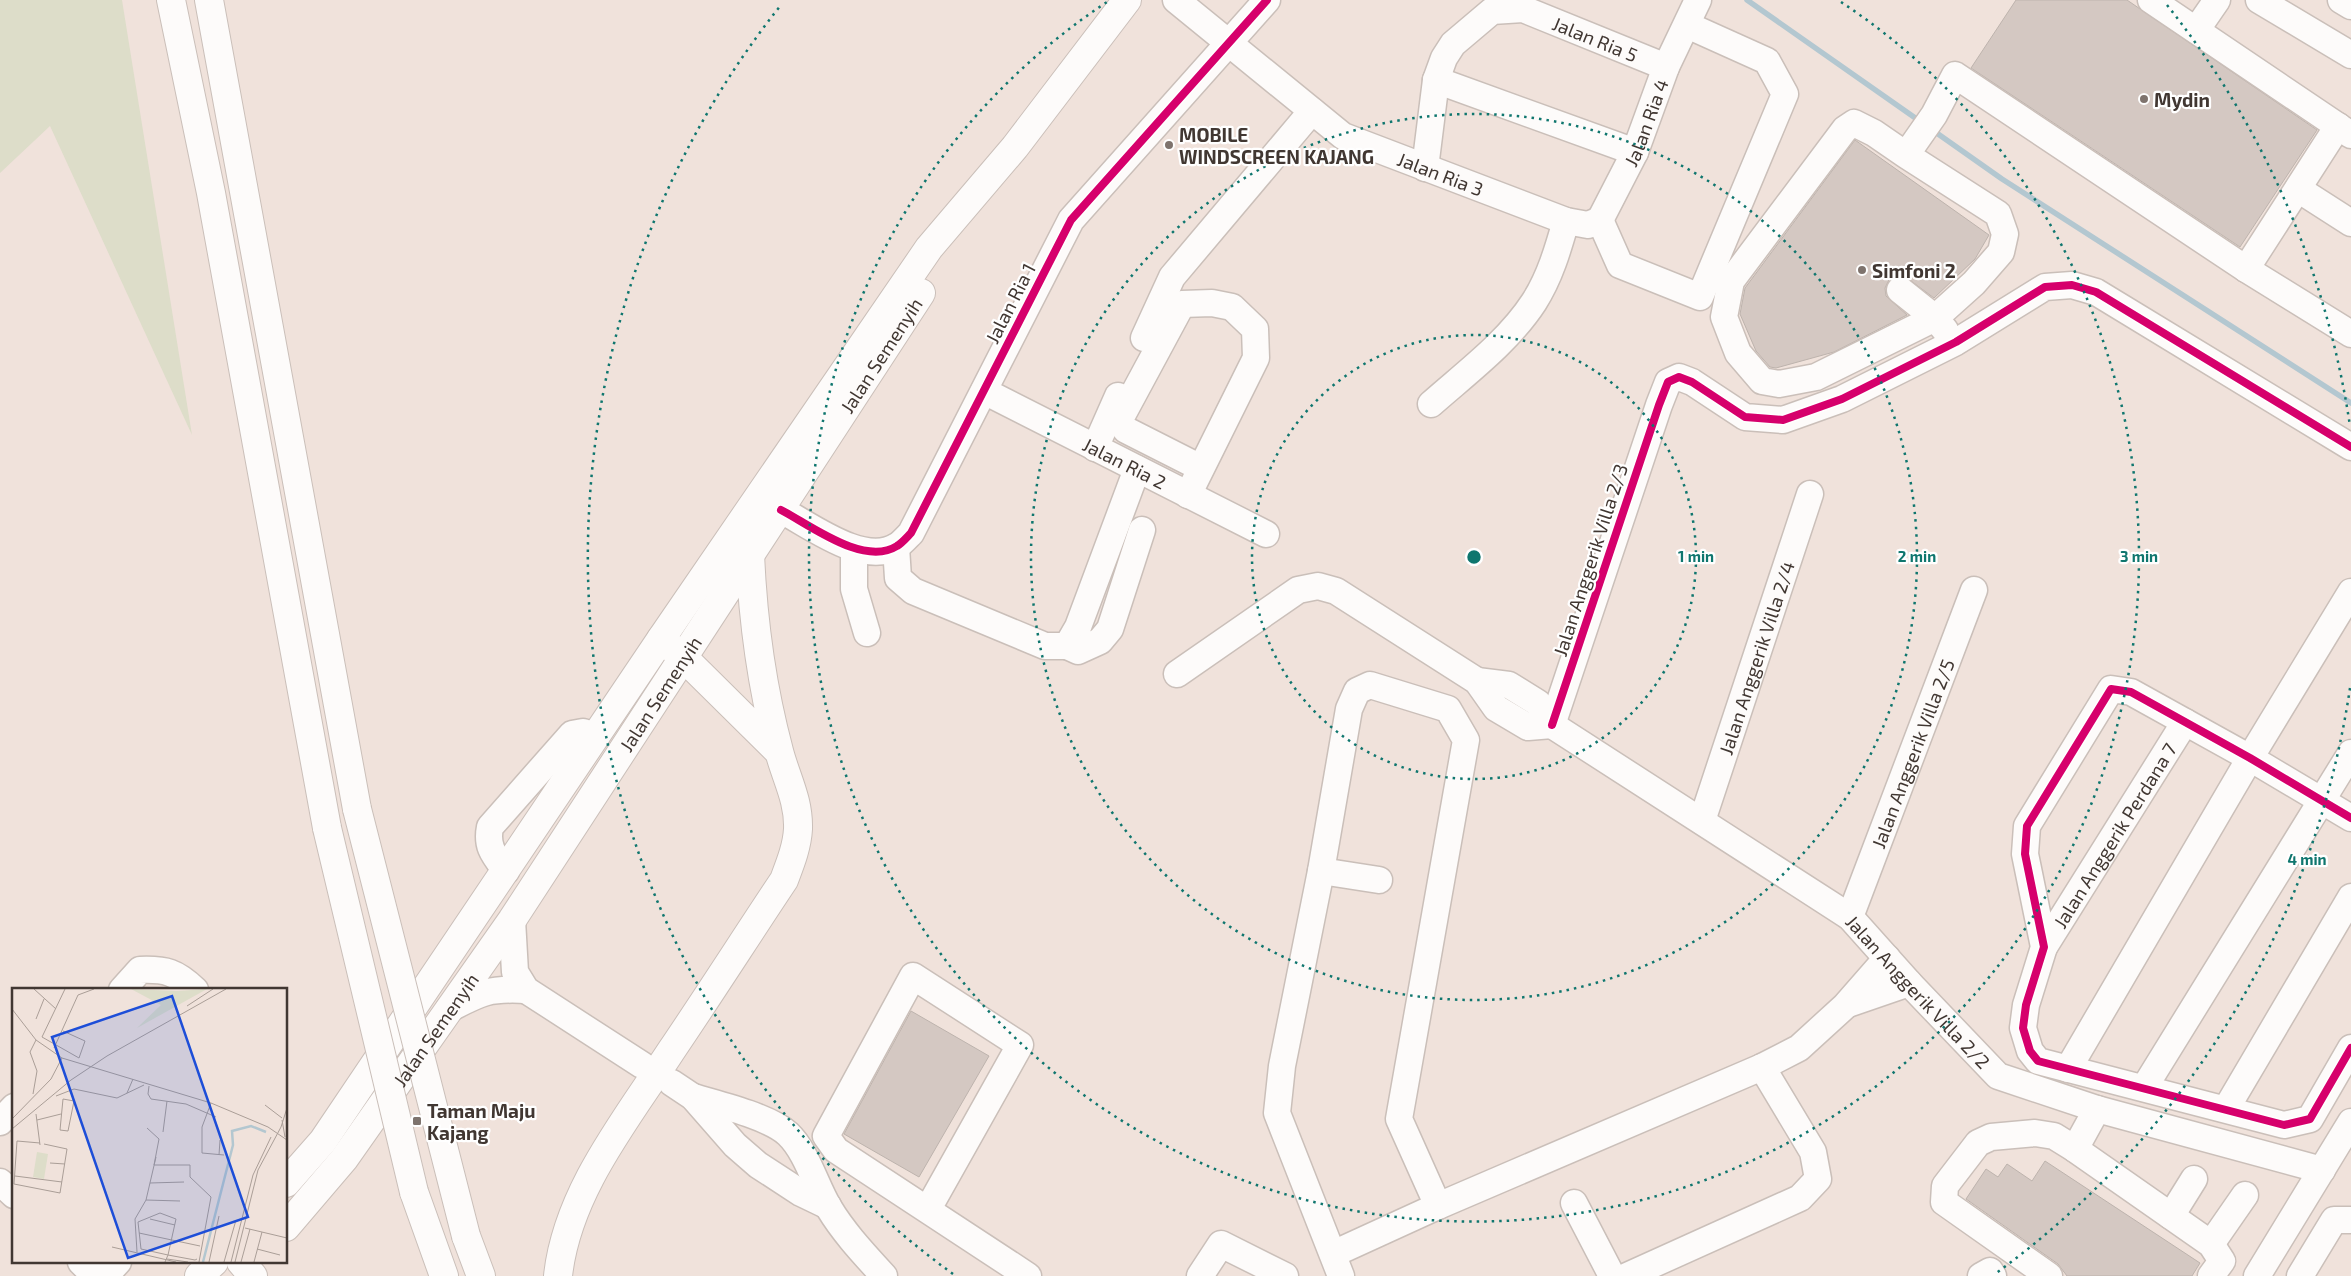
<svg xmlns="http://www.w3.org/2000/svg" width="2351" height="1276" viewBox="0 0 2351 1276" font-family="'Exo 2',sans-serif">
	<style>
		.green { fill: #ddddc9 }
		.lines { fill: none; stroke-linecap: round; stroke-linejoin: round }
		.stream { stroke: #b3c7d0; stroke-width: 5.5 }
		.building { fill: #d4c8c2; stroke: #bdb3ad }
		.minor-casing { stroke: #cabfb9; stroke-width: 29 }
		.major-casing { stroke: #cabfb9; stroke-width: 30 }
		.highway-casing { stroke: #cabfb9; stroke-width: 30 }
		.minor { stroke: #fdfbfa; stroke-width: 26 }
		.major { stroke: #fdfbfa; stroke-width: 28 }
		.highway { stroke: #fdfbfa; stroke-width: 28 }
		.highway-bridge-casing { stroke: #cabfb9; stroke-width: 30; stroke-linecap: butt }
		.highway-bridge { stroke: #fdfbfa; stroke-width: 28 }
		.cycleway-casing { stroke: #fff; stroke-width: 11 }
		.cycleway { stroke: #d6006c; stroke-width: 8 }
		.ring { fill: none; stroke: #0f766e; stroke-width: 2.5; stroke-dasharray: 2.5 5 }
		.poi-dot { fill: #7e736d; stroke: #fff; stroke-width: 2 }
		.labels { text-anchor: middle; dominant-baseline: central; stroke-width: 4.5; stroke-linejoin: round; paint-order: stroke }
		.street-label { font-size: 19px; fill: #413732; stroke: #fff }
		.poi-label { font-size: 19px; font-weight: bold; fill: #413732; stroke: #fff; text-anchor: start }
		.inset-river { fill: none; stroke: #b3c7d0; stroke-width: 2.5 }
		.inset-road { fill: none; stroke: #aa9e97; stroke-width: 1 }
		.view { fill: #1d4ed8; fill-opacity: 0.15; stroke: #1d4ed8; stroke-width: 2.5 }
		.inset-edge { fill: none; stroke: #413732; stroke-width: 2.5 }
		.centre { fill: #0f766e; stroke: #fff; stroke-width: 2.5 }
		.ring-label { font-size: 15px; text-anchor: middle; font-weight: bold; fill: #0f766e; stroke: #fff; stroke-width: 4.5; stroke-linejoin: round; paint-order: stroke }
	</style>
	<rect width="100%" height="100%" fill="#f0e2db"/>
	<path class="green" d="M0 0H122L192 435 50 126 0 173Z"/>
	<g class="lines">
		<path class="stream" d="M1747 0 1921 122
			M1931 129 2002 179 2351 403"/>
	</g>
	<path class="building" d="M2016 0H2127L2317 130 2240 247 1971 68Z
		M1855 140 1989 235 1975 259 1934 298 1903 275 1895 276 1889 280 1885 288 1886 296 1907 315 1834 352 1776 368 1770 367 1756 351 1740 314 1745 288Z
		M911 1011 989 1056 919 1177 844 1134Z
		M2045 1161 2200 1263 2192 1276H2067L2058 1264 1966 1199 1986 1169 1998 1177 2007 1164 2032 1181Z"/>
	<g class="lines">
		<g class="minor-casing">
			<g id="minor">
				<path id="s1" d="M1176 0 1343 136 1566 221 1588 225 1600 220"/>
				<path d="M2151 0 2351 135"/>
				<path d="M2259 0 2351 55"/>
				<path d="M2341 0 2351 6"/>
				<path d="M2197 29 2217 0"/>
				<path d="M1436 80 1635 152"/>
				<path d="M1906 155 1874 133 1854 123 1845 129 1731 281 1724 317 1738 353 1762 381 1779 384 1816 377 1935 318 1974 283 2001 252 2005 234 1998 214 1906 155 1934 115 1955 75 2246 269 2351 334"/>
				<path id="s2" d="M1425 168 1436 80 1444 58 1453 44 1492 11 1523 9 1666 67"/>
				<path d="M2298 189 2351 223"/>
				<path d="M1600 220 1620 265 1700 297 1785 94 1767 61 1687 25"/>
				<path id="s3" d="M1600 220 1635 152 1666 67 1698 0"/>
				<path d="M2246 269 2338 126"/>
				<path d="M1900 290 1935 318 1945 330"/>
				<path d="M1144 338 1172 277 1312 111"/>
				<path id="s4" d="M984 391 1266 534"/>
				<path d="M1431 404C1466 373 1508 342 1534 302 1550 277 1558 249 1566 221"/>
				<path d="M1095 448 1118 396"/>
				<path d="M1188 495 1256 358 1255 329 1232 307 1212 303 1182 304 1119 421 1126 430 1201 468"/>
				<path d="M781 510C810 525 864 567 897 546 902 543 907 537 911 533L1071 220 1267 0"/>
				<path d="M896 547 898 578 913 591 1045 646H1067L1078 627 1137 469"/>
				<path d="M854 549V589L867 633"/>
				<path d="M1067 646 1078 651 1100 641 1110 629 1142 530"/>
				<path d="M1177 674 1298 590 1318 586 1336 591 1477 681 1496 708 1528 727 1552 725"/>
				<path id="s5" d="M1477 681 1509 685 1538 703 1552 725 1850 917 1909 983 1998 1076 2097 1109 2322 1170"/>
				<path d="M1552 725 1659 405 1668 382 1679 377 1692 382 1745 417 1783 420 1842 399 1956 342 2045 287 2072 285 2096 292 2351 447"/>
				<path d="M2351 818 2250 758 2131 692 2111 689 2027 826 2025 854 2044 947 2026 1005 2023 1028 2030 1051 2038 1061 2284 1125 2310 1119 2351 1048"/>
				<path id="s6" d="M1702 821 1810 494"/>
				<path d="M506 871C494 855 486 847 490 827L572 734 583 732 596 737"/>
				<path d="M1321 871 1379 880"/>
				<path id="s7" d="M1850 917 1974 590"/>
				<path d="M512 920 515 972 526 990 642 1065"/>
				<path id="s8" d="M2044 947 2185 722"/>
				<path d="M122 990 140 970C166 969 176 972 195 990"/>
				<path d="M1848 1004 1909 983"/>
				<path d="M449 1009C481 992 489 988 526 990"/>
				<path d="M2068 1069 2250 758 2351 592"/>
				<path d="M672 1083 693 1097 735 1145 758 1165 801 1193 828 1206"/>
				<path d="M2144 1088 2351 753"/>
				<path d="M693 1097C718 1104 770 1117 788 1134 807 1152 816 1187 829 1208 844 1233 864 1254 884 1276"/>
				<path d="M2226 1109 2351 897"/>
				<path d="M0 1122 14 1107"/>
				<path d="M2075 1149 2211 1244 2222 1261 2211 1276"/>
				<path d="M0 1182 14 1195"/>
				<path d="M1574 1203 1612 1276"/>
				<path d="M928 1209 1020 1045 913 976 826 1136 836 1150 1028 1276"/>
				<path d="M2171 1216 2194 1179"/>
				<path d="M2211 1244 2245 1195"/>
				<path d="M1333 1254 1438 1206 1762 1067 1799 1048 1845 1006 1887 958"/>
				<path d="M81 1262 95 1276"/>
				<path d="M105 1276 118 1262"/>
				<path d="M1200 1276 1221 1244 1285 1276"/>
				<path d="M1341 1276 1277 1113 1282 1066 1321 871 1349 709 1357 691 1370 685 1448 709 1466 740 1399 1119 1438 1206"/>
				<path d="M1627 1276 1800 1198 1818 1179 1813 1152 1762 1067"/>
				<path d="M1981 1276 1990 1271 1993 1276"/>
				<path d="M2049 1276 1944 1202 1945 1186 1978 1143 1991 1137 2035 1133 2054 1136 2075 1149 2097 1109"/>
				<path d="M2257 1276 2351 1122"/>
				<path d="M2300 1276 2334 1220H2351"/>
			</g>
		</g>
		<g class="major-casing">
			<g id="major">
				<path d="M286 1183 323 1141 661 639 929 248 1015 147 1127 0"/>
				<path id="s9" d="M286 1227 344 1159 512 920 921 293"/>
				<path d="M199 1276 214 1262"/>
			</g>
		</g>
		<g class="highway-casing">
			<path id="highway" d="M171 0 211 193 327 828
				M209 0 357 809
				M661 639 683 657 779 752
				M414 1192 444 1276
				M466 1236 481 1276
				M241 1262 253 1276
				M558 1276C567 1192 626 1120 671 1051 709 995 746 937 784 880 790 864 797 847 798 829 799 800 786 778 779 751 762 688 753 621 750 555"/>
		</g>
		<use href="#minor" class="minor"/>
		<use href="#major" class="major"/>
		<use href="#highway" class="highway"/>
		<g class="highway-bridge-casing">
			<path id="highway-bridge" d="M357 809 466 1236
				M327 828 414 1192"/>
		</g>
		<use href="#highway-bridge" class="highway-bridge"/>
		<g class="cycleway-casing">
			<path id="cycleway" d="M781 510C810 525 864 567 897 546 902 543 907 537 911 533L1071 220 1267 0
				M1552 725 1659 405 1668 382 1679 377 1692 382 1745 417 1783 420 1842 399 1956 342 2045 287 2072 285 2096 292 2351 447
				M2351 818 2250 758 2131 692 2111 689 2027 826 2025 854 2044 947 2026 1005 2023 1028 2030 1051 2038 1061 2284 1125 2310 1119 2351 1048"/>
		</g>
		<use href="#cycleway" class="cycleway"/>
	</g>
	<g class="ring">
		<circle cx="1474" cy="557" r="222"/>
		<circle cx="1474" cy="557" r="443"/>
		<path d="M1841 2A665 665 0 1 1 1107 2"/>
		<path d="M2350 688A886 886 0 0 1 1995 1274M953 1274A886 886 0 0 1 781 5M2167 5A886 886 0 0 1 2350 426"/>
	</g>
	<g class="poi-dot">
		<circle cx="2144" cy="99" r="5"/>
		<circle cx="1169" cy="145" r="5"/>
		<circle cx="1862" cy="270" r="5"/>
		<rect x="412" y="1116" width="10" height="10" rx="2.5"/>
	</g>
	<g class="labels">
		<g class="street-label">
			<text stroke="none"><textPath href="#s2" startOffset="289">Jalan Ria 5</textPath></text>
			<text stroke="none"><textPath href="#s3" startOffset="108">Jalan Ria 4</textPath></text>
			<text stroke="none"><textPath href="#s1" startOffset="320">Jalan Ria 3</textPath></text>
			<text transform="translate(1010 303) rotate(-63)">Jalan Ria 1</text>
			<text stroke="none"><textPath href="#s9" startOffset="1056">Jalan Semenyih</textPath></text>
			<text stroke="none"><textPath href="#s4" startOffset="158">Jalan Ria 2</textPath></text>
			<text transform="translate(1590 560) rotate(-72)">Jalan Anggerik Villa 2/3</text>
			<text stroke="none"><textPath href="#s6" startOffset="172">Jalan Anggerik Villa 2/4</textPath></text>
			<text stroke="none"><textPath href="#s9" startOffset="652">Jalan Semenyih</textPath></text>
			<text stroke="none"><textPath href="#s7" startOffset="175">Jalan Anggerik Villa 2/5</textPath></text>
			<text stroke="none"><textPath href="#s8" startOffset="132">Jalan Anggerik Perdana 7</textPath></text>
			<text stroke="none"><textPath href="#s5" startOffset="548">Jalan Anggerik Villa 2/2</textPath></text>
			<text stroke="none"><textPath href="#s9" startOffset="248">Jalan Semenyih</textPath></text>
		</g>
		<g class="poi-label">
			<text x="2154" y="99">Mydin</text>
			<text x="1179" y="134">MOBILE<tspan x="1179" dy="22">WINDSCREEN KAJANG</tspan></text>
			<text x="1872" y="270">Simfoni 2</text>
			<text x="427" y="1110">Taman Maju<tspan x="427" dy="22">Kajang</tspan></text>
		</g>
	</g>
	<g transform="translate(12 988)">
		<rect width="275" height="275" fill="#f0e2db"/>
		<path d="M119 1 165 3 195 1 125 40 149 17ZM25 164 36 166 32 191 21 189Z" fill="#ddddc9"/>
		<path class="inset-river" d="M191 274 221 157 220 143 239 138 254 144"/>
		<path class="inset-road" d="M22 1 44 21M175 18 201 1M0 21 24 52 50 70 199 115 256 139 275 152M24 31 32 11M51 43 73 53 67 70 30 49 53 1M42 60 66 7 82 1M137 98 136 106 139 111 174 116 204 129M115 105 121 91M21 106 25 83 18 64 24 52M44 108 62 101 105 110 132 97M51 111 62 113 56 143 48 142ZM199 115 190 139V165L212 167M253 117 270 130M24 126 28 157M0 131 39 91 50 70M25 132 49 126M270 132 273 149M135 140 147 151 142 177M0 141 59 92 95 68 214 1M151 144 155 113M28 155 5 153 2 196 48 205 55 161 32 156M207 167 208 152M38 175 53 176M142 177H178V189L199 209 187 274M3 188 50 194M138 195 172 194M134 212 168 213M138 231 163 237M233 240 275 250M127 245 188 258M100 259 164 274M245 261 268 267M125 264 123 231 134 212 144 169M155 271 176 274M153 274 156 267 164 231 148 225 126 234 129 261 156 267 183 272 185 271M197 274 207 228M212 274 224 232M219 274 241 187 259 149M223 274 246 182 269 139 275 120M229 274 238 241M242 274 250 244"/>
		<path class="view" d="M160 8 236 229 116 270 40 49Z"/>
		<rect width="275" height="275" class="inset-edge"/>
	</g>
	<circle cx="1474" cy="557" r="8" class="centre"/>
	<g class="ring-label">
		<text x="1696" y="562">1 min</text>
		<text x="1917" y="562">2 min</text>
		<text x="2139" y="562">3 min</text>
		<text x="2307" y="865">4 min</text>
	</g>
</svg>
